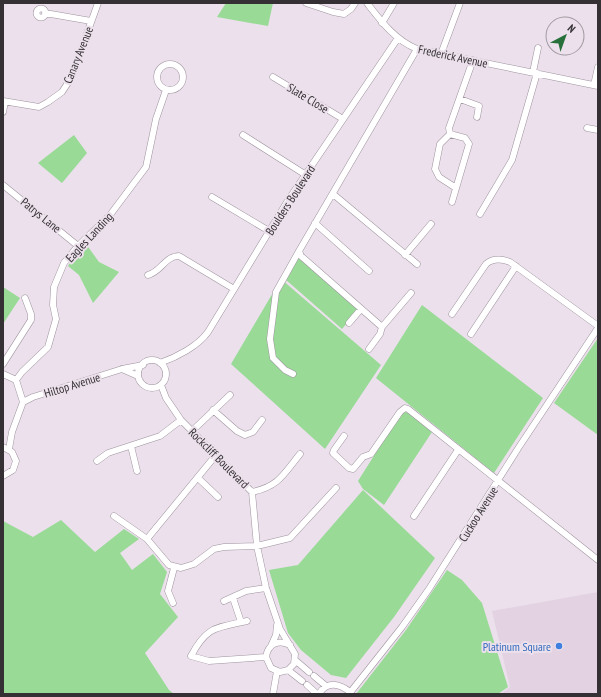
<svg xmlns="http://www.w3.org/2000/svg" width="601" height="697" viewBox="0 0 601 697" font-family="'PT Sans Narrow',sans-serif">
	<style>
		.built { fill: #e3d2e2 }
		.green { fill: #99da97 }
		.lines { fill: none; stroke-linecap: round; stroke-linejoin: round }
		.minor-casing { stroke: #9e949e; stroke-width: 7 }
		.minor { stroke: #fff; stroke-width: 6 }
		.shop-dot { fill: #3f7fe0; stroke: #ebe0eb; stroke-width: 1.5 }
		.labels { text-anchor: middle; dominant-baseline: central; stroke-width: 4; stroke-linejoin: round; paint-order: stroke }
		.street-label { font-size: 12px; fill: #343034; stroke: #ebe0eb }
		.shop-label { font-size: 12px; fill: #366cbe; stroke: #ebe0eb; text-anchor: end }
	</style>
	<rect width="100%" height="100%" fill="#ebe0eb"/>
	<path class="built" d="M598 592V694H501L510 687 492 611Z"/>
	<path class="green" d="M226 3H273L268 26 217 17Z
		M74 135 87 153 62 183 38 163Z
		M86 244 99 262 119 272 93 303 79 275 68 266 78 251Z
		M298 257 357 309V311L342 329 285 279Z
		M281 279 381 365 325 449 231 364Z
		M3 287 20 298 3 324Z
		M422 305 543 398 494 473 376 378Z
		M598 338V435L554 403Z
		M405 412 409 413 432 432 384 505 363 489 358 481 401 413Z
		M363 490 435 558 394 617 346 678 331 675 301 650 288 633 269 570 298 565Z
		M61 520 95 552 124 529 139 539 120 553 132 570 153 554 167 572 160 594 178 617 145 653 169 690 174 694H3V521L33 537Z
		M447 570 462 580 482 603 508 687 498 694H356L406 630Z"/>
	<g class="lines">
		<g class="minor-casing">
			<path id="minor" d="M306 3 333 12 344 14 351 9 355 3
				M367 3C381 21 395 40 417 49L598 86
				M36.5 13a4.5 4.5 0 1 1 9 0a4.5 4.5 0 1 1-9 0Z
				M45 13 91 21
				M382 23 394 3
				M441 54 460 3
				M157 77a13 13 0 1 1 26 0a13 13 0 1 1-26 0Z
				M533 72 538 48
				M273 77 343 119
				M594 85 598 67
				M460 99 479 106 477 117
				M3 101 39 107 48 102 62 92 71 78 98 3
				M3 112 5 102
				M587 128 598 130
				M450 134 440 144 435 169 439 177 456 188
				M243 135 306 175
				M3 185 78 246
				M333 194 417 264
				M212 197 269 231
				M452 202 469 144 465 138 450 134 449 128 473 60
				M480 214 512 160 537 73
				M315 223 369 271
				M405 255 431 224
				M148 275C161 272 165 256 179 256L234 289
				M411 293 382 327 301 256 299 251 417 49
				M452 314 486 264C493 258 502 259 510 262L598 326
				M349 323 361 309
				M471 334 516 266
				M369 349 380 334 382 327
				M138 374a14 14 0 1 1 28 0a14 14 0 1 1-28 0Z
				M160 363C177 357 198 346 208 332L287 202 398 38
				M3 364 31 320V314L25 298
				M122 369 138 376
				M3 374 16 380
				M293 374 285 370 273 358 270 339 276 292 299 251
				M161 385 166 398 181 420 252 492 257 546 266 588 280 629 295 654 294 664 288 670 280 672 271 668 266 657C268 644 278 639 290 645
				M23 402 33 397 122 369 143 365
				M213 410 237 431 245 435 253 432 262 420
				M192 431 230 395
				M344 436 334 450 333 453 349 468 353 469 363 457 371 454 400 412 405 408 408 409 598 560
				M131 446 137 471
				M3 447 12 452 16 461 13 470 3 476
				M9 449 12 432 23 402 16 380 22 372 48 347 56 319 53 305 54 287 64 263 78 246 110 215 146 167 156 119 166 90
				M97 461 108 453 160 436 181 420
				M198 478 218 497
				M252 492C279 486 283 475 300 454
				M114 516 147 539 169 565 181 568 194 564 214 549 224 547 257 546 290 538 336 488
				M414 516 458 450
				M147 539 216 455
				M233 598 241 622
				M224 601 246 591 266 588
				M173 603 168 591 174 568
				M247 621C216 628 207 626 191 656L209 661 266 657
				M271 646 276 635 277 625
				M295 660 309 672
				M288 670 302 681
				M314 676 326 686
				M307 685 317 694
				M273 694 277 671
				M319 694C327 680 340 684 350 692
				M349 694 402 627 429 589 519 447 598 328"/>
		</g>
		<use href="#minor" class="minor"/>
	</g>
	<circle class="shop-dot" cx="559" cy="646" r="4"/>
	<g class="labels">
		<g class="street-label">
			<text transform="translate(78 55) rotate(-68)">Canary Avenue</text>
			<text transform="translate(453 56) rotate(12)">Frederick Avenue</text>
			<text transform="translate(308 98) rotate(31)">Slate Close</text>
			<text transform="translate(290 200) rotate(-57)">Boulders Boulevard</text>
			<text transform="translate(41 215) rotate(39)">Patrys Lane</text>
			<text transform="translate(89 237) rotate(-47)">Eagles Landing</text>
			<text transform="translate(72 385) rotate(-17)">Hiltop Avenue</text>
			<text transform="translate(219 458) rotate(45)">Rockcliff Boulevard</text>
			<text transform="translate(478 514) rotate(-58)">Cuckoo Avenue</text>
		</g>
		<g class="shop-label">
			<text x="551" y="646">Platinum Square</text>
		</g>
	</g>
	<rect width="601" height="697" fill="none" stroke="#343034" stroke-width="8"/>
	<g transform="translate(565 36) rotate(41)"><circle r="19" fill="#ebe0eb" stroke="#a29aa2"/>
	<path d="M0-3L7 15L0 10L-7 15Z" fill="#276f3b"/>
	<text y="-6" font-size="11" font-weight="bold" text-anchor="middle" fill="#343034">N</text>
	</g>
</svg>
